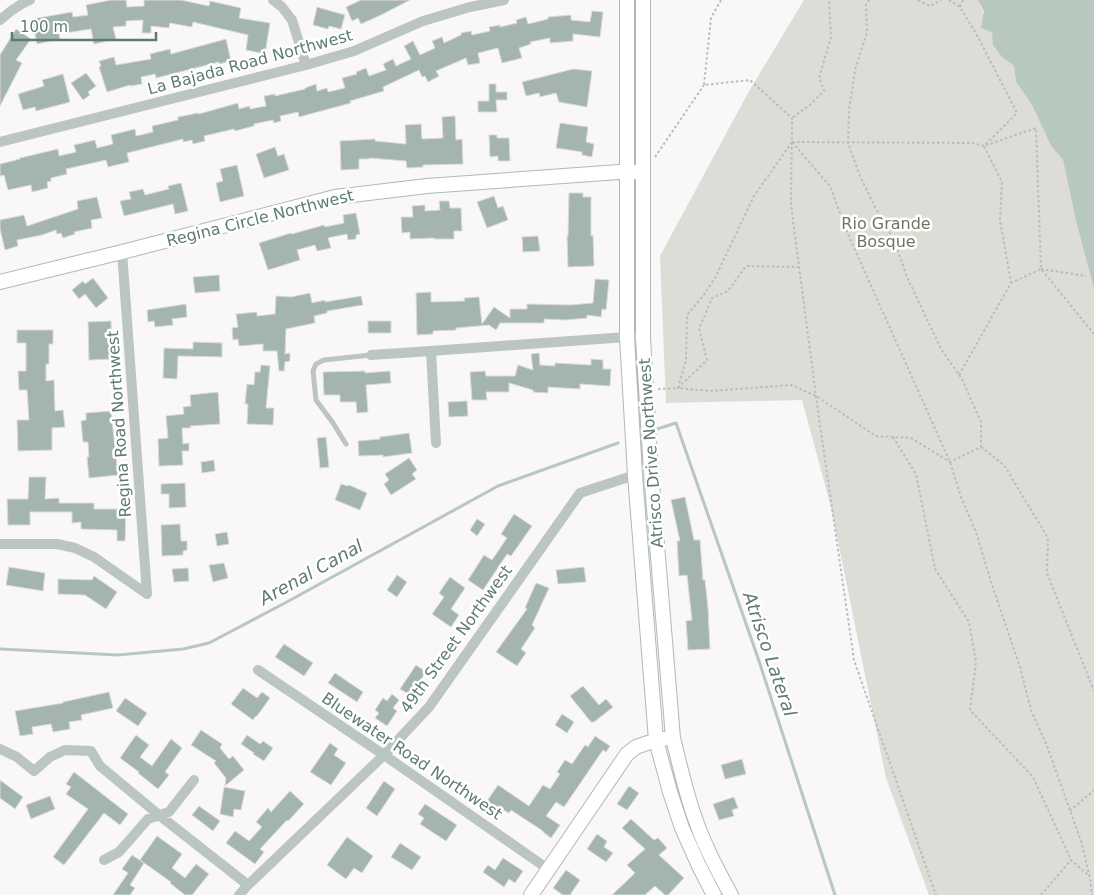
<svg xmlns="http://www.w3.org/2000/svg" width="1094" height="895" viewBox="0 0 1094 895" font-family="'DejaVu Sans',sans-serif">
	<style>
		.green { fill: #dedcd6 }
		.water { fill: #b7c8be }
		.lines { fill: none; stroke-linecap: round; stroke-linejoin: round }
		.stream { stroke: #b7c8be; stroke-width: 3 }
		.building { fill: #a4b5ae; stroke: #dbdad9 }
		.secondary-casing { stroke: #aebab6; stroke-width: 16 }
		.path { stroke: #b6bebb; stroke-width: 2; stroke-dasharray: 2.5 2.5; stroke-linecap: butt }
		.lane { stroke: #bbc5c1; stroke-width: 5 }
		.street { stroke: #bbc5c1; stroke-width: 10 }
		.secondary { stroke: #fff; stroke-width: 14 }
		.labels { text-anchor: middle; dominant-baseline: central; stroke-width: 5; stroke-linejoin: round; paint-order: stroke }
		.street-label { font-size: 16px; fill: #5f7c71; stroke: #fff }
		.park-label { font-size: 16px; fill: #74735e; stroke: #fff }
		.water-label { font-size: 18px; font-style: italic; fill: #5f7c6c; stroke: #fff }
	</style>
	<rect width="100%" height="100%" fill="#f9f7f7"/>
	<path class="green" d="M804 0H978L1002 57 1014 66 1016 82 1032 105 1051 146 1063 160 1076 221 1094 289V895H929L886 778 831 507 802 400 666 403 660 256 748 93Z"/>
	<path class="water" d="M978 0H1094V289L1076 221 1063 160 1051 146 1032 105 1016 82 1014 66 1002 57 993 45 992 32 981 28 984 12Z"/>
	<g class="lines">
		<path class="stream" d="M657 429 676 423 759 661 835 895
			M0 649 118 655 183 649 209 643 285 603 498 486 618 443"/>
	</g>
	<path class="building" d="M111 0H126L127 7 144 6V0H181L209 6 210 1 241 8 239 18 270 23 265 54 246 50 248 35 193 22 192 27 170 23 169 28 151 26V33H142L143 20 126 21V26L113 27 116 39 94 44 91 29 59 34 60 39 37 44 32 19 72 12 73 17 88 15 86 5Z
		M361 0H410L381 15 361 24 358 18 352 21 346 7Z
		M317 7 345 15 341 29 329 26 328 29 313 25Z
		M592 11 603 12 600 37 573 34V41L550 43V38L530 42 531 44 519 48 522 58 502 63 498 48 478 53 480 63 468 65 466 58 436 71 439 76 428 82 425 76 422 77 419 70 383 87 384 91 350 101 351 103 299 117 298 112 280 116 281 121 274 123 273 120 254 124V126L235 131 234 129 204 136 205 141 193 144 192 140 183 142V139L127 153 129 162 108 167 106 160 66 169 67 174 51 178V181L47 182 48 188 32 192 31 185 8 190 4 175 0 176V164L20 159V158L58 149 59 156 76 152 74 145 95 140 97 148 113 144 111 135 135 129 136 136 153 132 152 126 178 120V117L198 113 199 114 238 103 239 109 250 106V109L266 106 264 96 275 94V96L305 89V88L316 84 317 91 327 88 328 92 345 88 342 78 357 74 356 72 366 68 369 76 386 70 383 64 393 59 396 66 411 59 404 46 413 41 420 55 435 48 432 41 442 37 444 43 461 35V33L471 31 472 35 490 31 489 27 500 25V27L517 23 516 20 526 17 528 24 548 19V17L571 15V20L590 22Z
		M16 29 31 39 16 60 22 63 0 106V55Z
		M226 39 231 61 219 64V62L156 78 155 74 141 77 142 84 130 86V85L107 92 99 67 101 66 99 61 114 57 116 65 151 59 150 54 170 49 171 54Z
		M573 69 592 71 587 107 559 102 556 93 540 97 539 93 526 96 522 82Z
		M86 73 96 86 88 92 90 95 83 100 71 83Z
		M63 74 70 102 36 111 35 107 23 110 18 94 44 86 42 80Z
		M489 84H496V92H507V100H496L497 112H478V101H489Z
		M455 116 456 140 462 139 463 164 423 165V167L407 168 406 161 369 158V159H359V169L341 170 340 141 375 139V141L406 144 405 125 421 124 422 139 443 138 442 117Z
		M560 123 588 127 586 142 594 144 592 157 582 155V152L556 148Z
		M489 135H497V138H509L510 161H498V156L490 157Z
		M275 147 278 156 284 154 289 170 264 178 256 154Z
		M237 165 244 196 220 202 216 183 223 181 220 169Z
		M181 183 188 211 175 214 173 204 124 216 120 201 131 199 129 192 143 189 145 195 169 189 168 186Z
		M569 193H583V197H591V236L593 235 594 266 568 267 567 236H568Z
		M494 196 498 208 503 206 508 220 487 228 477 202Z
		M97 197 102 218 91 220 92 228 74 232 75 234 63 238 61 233 57 234 56 230 42 235 17 240 18 246 5 250 0 229V220L24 215 27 226 78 209 77 201Z
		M439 201H449L450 208H461L462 231H454V239H434V238L410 239V232L402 233 401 217H413L412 206 425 205V211L440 210Z
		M356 213 360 234 356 235V239L348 240 347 234 328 238 331 248 317 251 315 245 297 250 300 260 268 270 259 243 291 233 292 234 324 225 325 227 344 223 343 215Z
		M538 236 540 251 523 252 522 237Z
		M219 275 220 291 195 293 193 277Z
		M93 278 108 298 96 308 85 294 79 299 72 290 83 281 85 284Z
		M595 279 609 280 606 310 602 309 601 317 587 315V318L566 320 544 319V323H500L496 330 489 325 456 328V330L433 331V334L417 335 416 293 431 292V302L465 301 464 298 479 297 482 324 494 307 510 318V309H527V304L570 305 593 303Z
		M310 293 312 303 325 300V302L361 296 363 305 327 311V313L314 316 315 323 286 329 285 354 290 353V361L285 362 284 371H279L277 351H263V344L239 346 238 339 233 340 232 328 238 327 236 314 257 312V316L275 314 276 296 291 297Z
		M186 304 187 317 172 319 173 325 155 327 154 321 148 322 147 310Z
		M111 321 112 359 89 360 88 322Z
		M368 321H391V333H368Z
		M17 330H53V344H49V364H46V381L54 380 55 411 63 410 65 427 52 428V450L18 451 17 420H29L27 390H19L18 371H26V343H17Z
		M193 342 222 343V357L178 356 177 379 163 378 164 348 193 349Z
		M539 353 540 365 555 366V363L591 365V359L603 360V369H611L610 386 580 384V389L548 387V393L533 392V390L509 383V392H486L487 400H472L470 372 485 371 486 376H515L518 365 533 370 531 354Z
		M261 365 270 366 266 408H274L273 425 247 424 248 404H245L247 384 254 385 255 372H260Z
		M365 371V373L390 371 391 383 366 385 368 412 357 413 356 402H340V395H324L323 372Z
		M218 392 220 424 190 426 191 428H182L183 444 189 443V451H182L183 465 159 466 158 439 168 438 166 416 184 414 183 407 191 406 190 395Z
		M467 401 468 416 449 417 448 402Z
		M111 411 118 475 89 478 87 457H89L88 442H83L81 421 86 420V413Z
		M409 433 412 453 383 457V455L359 456 358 441 380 439V437Z
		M326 437 329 467 320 468 317 438Z
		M409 458 417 470 412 474 416 479 391 495 384 484 389 480 385 474Z
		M214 460 215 471 202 473 201 462Z
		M29 477H46L45 499 59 498V503H94V509H126L125 541H117V530L81 529V522L72 523V512H30V525H8L7 499H28Z
		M185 483 186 507 169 508V494H161V484Z
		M341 484 348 486 349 485 367 493 360 510 335 500Z
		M685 497 694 540H700L703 580H705L708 608 710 649 688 650 686 621 692 620 687 575 679 576 677 541H680L671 500Z
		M514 514 532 526 511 556 507 554 483 590 468 580 484 555 492 560 507 538 501 534Z
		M477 519 485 524 477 536 470 530Z
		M180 524 181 541H187V550L183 551V555L162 556 161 525Z
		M227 532 229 544 217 546 215 534Z
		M224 563 228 578 213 582 209 565Z
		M9 567 45 573 43 591 6 585Z
		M584 567 586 582 558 584 556 570Z
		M188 568 189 581 174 582 172 569Z
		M397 575 407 582 397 597 387 590Z
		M94 576 117 592 106 609 85 595 58 594V579L92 580Z
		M450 577 465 588 451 609 459 615 451 627 432 614 444 597 439 593Z
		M536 583 549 588 532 625 535 628 521 649 526 653 517 666 496 652 527 609 525 608Z
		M284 644 313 663 304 676 275 657Z
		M416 665 426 672 410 695 400 689Z
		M335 673 363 692 357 702 328 683Z
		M583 686 599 705 606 699 613 707 594 722H591L570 696Z
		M243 688 257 698 262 692 270 698 257 716H256L253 720 231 704Z
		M109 692 113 708 81 715 82 720 69 722 70 729 53 732 51 724 32 727 33 734 20 736 15 711 63 703V702Z
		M392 694 399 700 393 708 397 711 387 726 375 718 379 713 375 710 383 698 387 701Z
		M125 698 147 713 138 726 116 711Z
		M562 714 574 722 567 733 555 725Z
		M201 730 222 744 220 748 229 759 233 756 244 770 225 786 226 778 214 763 216 761 191 745Z
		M136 735 149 745 140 757 152 766 171 739 182 748 165 772 169 775 158 789 138 773 139 772 120 758Z
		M247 735 260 744 263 741 273 748 264 761 253 754 254 753 241 744Z
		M595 736 610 746 606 752 603 750 564 807 556 802 546 816 560 825 551 838 543 832V831L511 810 509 813 500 808 499 809 487 801 498 785 529 806 543 785 550 789 560 774 557 772 565 760 572 764 585 745 588 747Z
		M330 743 338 749 334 755 346 763 331 785 310 772Z
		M742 759 746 774 725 779 721 765Z
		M74 772 128 814 120 825 104 813 64 865 53 857 88 809 66 794 71 787 66 784Z
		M0 780 23 797 15 809 0 798Z
		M384 781 395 789 377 816 366 808Z
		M629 786 639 793 627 810 617 804Z
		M224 787 245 791 241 810 234 809 233 817 220 814Z
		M290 791 304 804 288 821 287 820 260 849 264 852 255 864 226 843 235 831 249 841 262 827 256 822 268 808 271 812Z
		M50 796 55 809 31 819 26 805Z
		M734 797 738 808 732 810 734 816 719 820 713 804Z
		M425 804 457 825 446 841 420 824 424 818 418 814Z
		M199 806 220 821 213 831 192 815Z
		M631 819 654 840 658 838 667 848 659 855 684 878 668 895H665L655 886 645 895H612L635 873 627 865 645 849 622 828Z
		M597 834 607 841 604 847 613 853 606 862 587 849Z
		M157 836 182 854 172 868 185 878 196 864 209 874 192 895H185L170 883 171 882 140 860Z
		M347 837 373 856 362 873 354 868 346 879 327 865Z
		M400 843 421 857 412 870 391 857Z
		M132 855 144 863 130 885 135 888 130 895H113L128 873 122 869Z
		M503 858 523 871 515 883 509 879 504 887 483 872 488 865 495 870Z
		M566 870 580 880 570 895H563L553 888Z"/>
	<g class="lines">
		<g class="secondary-casing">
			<path id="secondary" d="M627 0V337L635 475 656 740 670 792 682 828 699 866 714 895
				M643 0V338L651 472 673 738C680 766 686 794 696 821 705 847 718 871 731 895
				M0 282 122 252 335 197 427 186 619 172H635
				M531 895 627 754 636 747 656 740 664 739"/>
		</g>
		<path class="path" d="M721 0 711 18 704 85 750 80 792 118 791 205 817 404 854 660 936 895
			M918 0 930 6 941 0
			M960 7 963 0
			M793 117 810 105 824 91 819 78 831 37 829 0
			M792 142 754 196 715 278 703 296 687 315 686 360 678 388 710 391 791 385 816 396 876 436 911 438 950 462 981 447V422L962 379 941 349 907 277 894 240 876 209 860 176 848 143 849 110 855 70 867 32 866 3 870 0
			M792 142 830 186 847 232 950 462 961 497 976 532 991 582 1020 667 1031 710 1047 746 1081 841 1090 878 1092 895
			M792 142 972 143 984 146 1017 113 978 37 960 7 949 0
			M655 157 704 85
			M1041 269 1086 276
			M1042 270 1094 334
			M959 375 1011 283 1000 220 1002 182 984 146 1036 128 1041 269 1011 283
			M658 389 678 388 707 360 699 329 712 298 728 291 746 266 799 267
			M893 437 916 474 935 569 969 622 976 662 970 710 1033 777 1071 860 1089 876
			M981 447 1004 465 1048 538 1047 573 1094 691
			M1070 811 1094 790
			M1041 895 1071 860"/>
		<path class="lane" d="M346 444 333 423 316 400 313 371 316 364 324 360 371 355"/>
		<path class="street" d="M273 0 282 7 292 20 306 65
			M0 20C9 12 18 5 30 0
			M0 142 306 65 354 51 423 21 470 7 504 0
			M122 252 147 594
			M431 351 436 443
			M371 355 431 351 627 337 643 338
			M0 544H57L75 548 94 557 147 594
			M258 670 384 755 548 869
			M0 749 17 757 34 771 50 757 65 750 91 751 100 766 159 815 248 885
			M104 860 119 852 148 819 169 812 194 780
			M239 895 248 885 384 755 429 707 580 493 635 475 651 472"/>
		<use href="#secondary" class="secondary"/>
	</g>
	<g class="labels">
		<g class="street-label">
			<text transform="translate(250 62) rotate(-15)">La Bajada Road Northwest</text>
			<text transform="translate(260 218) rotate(-14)">Regina Circle Northwest</text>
			<text transform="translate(119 424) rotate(-94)">Regina Road Northwest</text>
			<text transform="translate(651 453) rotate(-94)">Atrisco Drive Northwest</text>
			<text transform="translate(456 639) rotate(-54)">49th Street Northwest</text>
			<text transform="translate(412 756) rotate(34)">Bluewater Road Northwest</text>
		</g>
		<g class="park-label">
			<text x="886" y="223">Rio Grande<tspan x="886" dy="18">Bosque</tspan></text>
		</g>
		<g class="water-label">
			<text transform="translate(311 572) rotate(-29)">Arenal Canal</text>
			<text transform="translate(770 654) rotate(71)">Atrisco Lateral</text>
		</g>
	</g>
	<path d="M12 32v8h144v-8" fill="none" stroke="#5f7c71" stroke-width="2.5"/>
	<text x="20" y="32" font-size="15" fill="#5f7c71" stroke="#ffffff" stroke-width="4" paint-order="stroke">100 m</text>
</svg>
